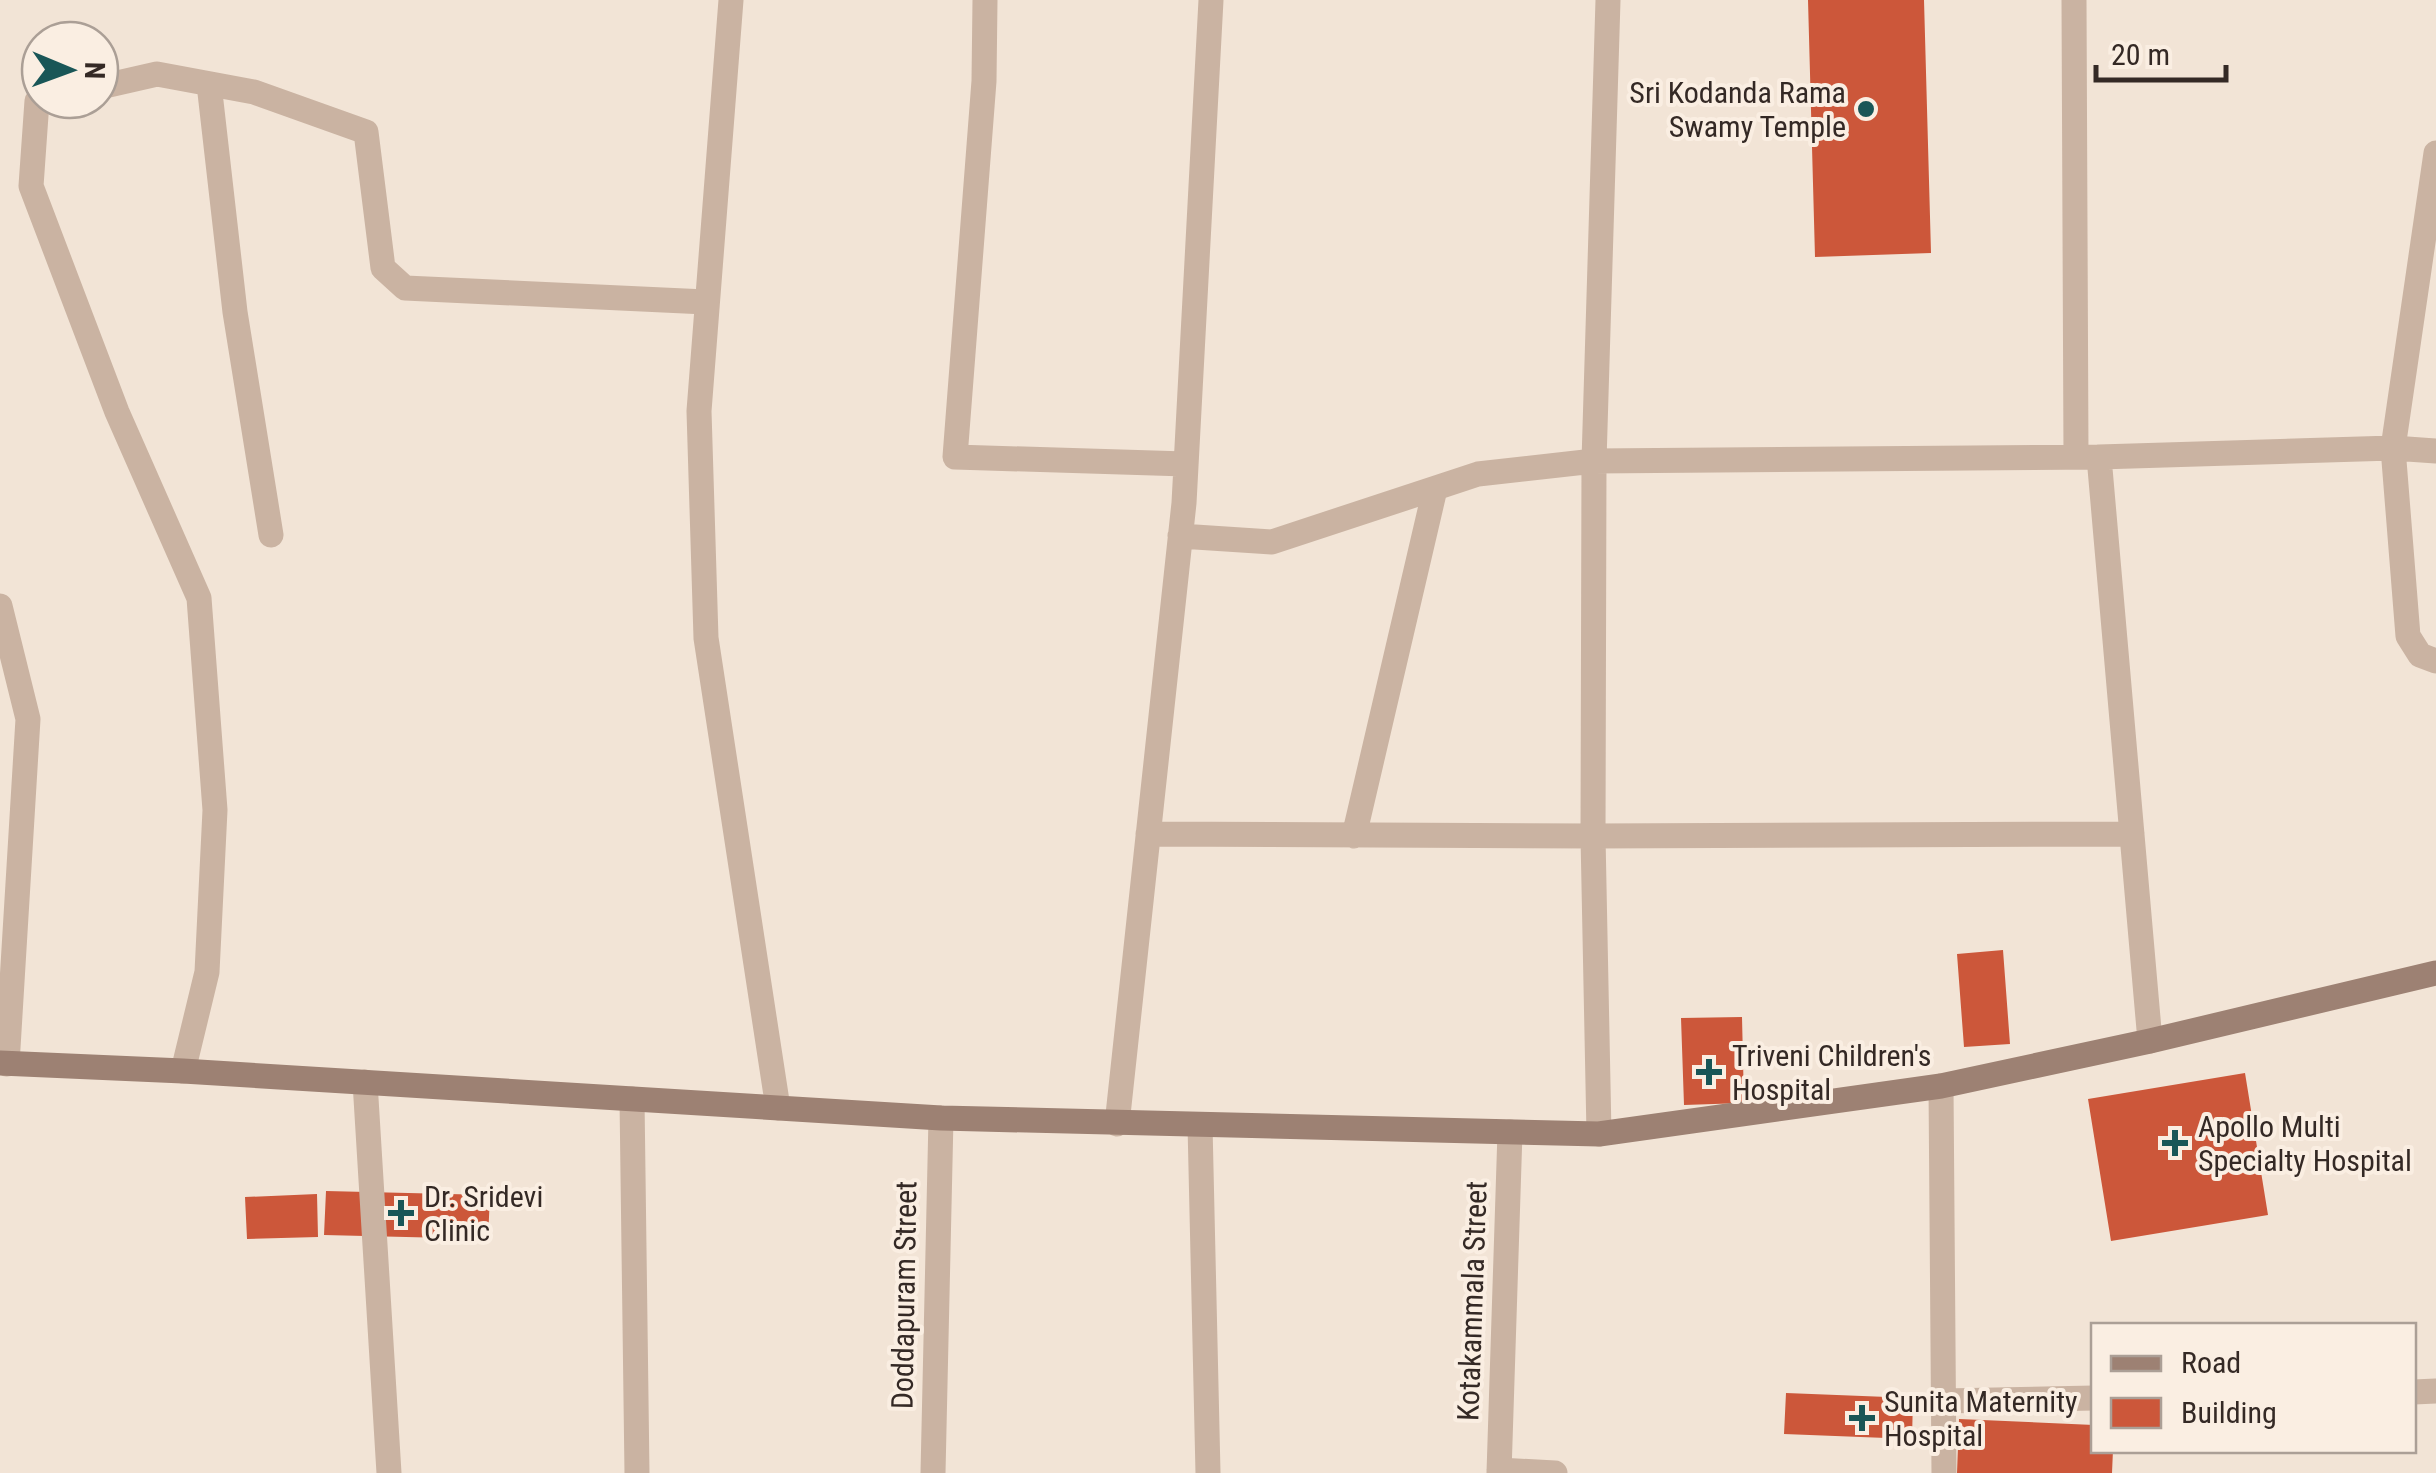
<svg xmlns="http://www.w3.org/2000/svg" width="2436" height="1473" viewBox="0 0 2436 1473" font-family="'Roboto Condensed',sans-serif">
	<style>
		.building { fill: #cc573a }
		.lines { fill: none; stroke-linecap: round; stroke-linejoin: round }
		.street { stroke: #cab3a2; stroke-width: 25 }
		.secondary { stroke: #9d8173; stroke-width: 25 }
		.poi-dot { fill: #195657; stroke: #faeee2; stroke-width: 4 }
		.labels { text-anchor: middle; dominant-baseline: central; stroke-width: 8; stroke-linejoin: round; paint-order: stroke }
		.poi-label { font-size: 30px; fill: #342925; stroke: #faeee2; text-anchor: start }
		.street-label { font-size: 30px; fill: #342925; stroke: #faeee2 }
	</style>
	<rect width="100%" height="100%" fill="#f2e4d6"/>
	<path class="building" d="M1808 0H1924L1931 253 1815 257Z
		M2003 950 2010 1044 1964 1047 1957 954Z
		M1742 1017 1744 1103 1684 1105 1681 1018Z
		M2245 1073 2268 1215 2111 1241 2088 1099Z
		M326 1191 490 1195 488 1239 324 1235Z
		M317 1194 318 1237 247 1239 245 1197Z
		M1786 1393 1913 1398 1912 1439 1784 1434Z
		M1959 1419 2094 1425V1450H2113L2112 1473H1957Z"/>
	<g class="lines">
		<path class="street" d="M731 0 699 411 706 638 778 1108
			M985 0 984 81 955 457 1186 464
			M2074 0 2076 457
			M209 84 235 312 271 535
			M100 87 157 74 254 92 366 132 383 268 405 288 706 302
			M43 100 37 101 31 186 117 412 199 598 215 810 207 972 183 1071
			M2436 153 2393 448 2436 451
			M2099 457 2150 1041
			M1180 536 1272 542 1478 474 1594 461 2099 457 2393 448 2408 636 2420 655 2436 661
			M0 606 28 719 7 1064
			M1148 834 1593 836 2132 834
			M1354 836 1435 489
			M365 1082 389 1473
			M1941 1086 1944 1473
			M632 1099 637 1473
			M1117 1124 1184 503 1211 0
			M1200 1125 1208 1473
			M1599 1134 1593 836 1594 461 1608 0
			M2414 1392 2436 1391
			M1943 1401 2094 1398
			M1499 1470 1555 1473
			M933 1473 941 1118
			M1499 1473 1510 1132"/>
		<path class="secondary" d="M0 1063 183 1071 941 1118 1599 1134 1941 1086 2150 1041 2436 973"/>
	</g>
	<g class="poi-dot">
		<circle cx="1866" cy="109" r="10"/>
		<path d="M1704 1057h10v10h10v10h-10v10h-10v-10h-10v-10h10z"/>
		<path d="M2170 1128h10v10h10v10h-10v10h-10v-10h-10v-10h10z"/>
		<path d="M396 1198h10v10h10v10h-10v10h-10v-10h-10v-10h10z"/>
		<path d="M1857 1403h10v10h10v10h-10v10h-10v-10h-10v-10h10z"/>
	</g>
	<g class="labels">
		<g class="poi-label">
			<text x="1846" y="92" text-anchor="end">Sri Kodanda Rama<tspan x="1846" dy="34">Swamy Temple</tspan></text>
			<text x="1732" y="1055">Triveni Children's<tspan x="1732" dy="34">Hospital</tspan></text>
			<text x="2198" y="1126">Apollo Multi<tspan x="2198" dy="34">Specialty Hospital</tspan></text>
			<text x="424" y="1196">Dr. Sridevi<tspan x="424" dy="34">Clinic</tspan></text>
			<text x="1884" y="1401">Sunita Maternity<tspan x="1884" dy="34">Hospital</tspan></text>
		</g>
		<g class="street-label">
			<text transform="translate(904 1295) rotate(-89)">Doddapuram Street</text>
			<text transform="translate(1472 1301) rotate(-88)">Kotakammala Street</text>
		</g>
	</g>
	<rect x="2091" y="1323" width="325" height="130" fill="#faeee2" stroke="#ab9f96" stroke-width="2.5"/>
	<rect x="2111" y="1356" width="50" height="15" fill="#9d8173" stroke="#ab9f96" stroke-width="2.5"/>
	<text x="2181" y="1373" font-size="30" fill="#342925">Road</text>
	<rect x="2111" y="1398" width="50" height="30" fill="#cc573a" stroke="#ab9f96" stroke-width="2.5"/>
	<text x="2181" y="1423" font-size="30" fill="#342925">Building</text>
	<g transform="translate(70 70) rotate(91)"><circle r="48" fill="#faeee2" stroke="#ab9f96" stroke-width="2.5"/>
	<path d="M0-8L18 38L0 25L-18 38Z" fill="#195657"/>
	<text y="-15" font-size="28" font-weight="bold" text-anchor="middle" fill="#342925">N</text>
	</g>
	<path d="M2096 65v15h130v-15" fill="none" stroke="#342925" stroke-width="5"/>
	<text x="2111" y="65" font-size="30" fill="#342925" stroke="#faeee2" stroke-width="8" paint-order="stroke">20 m</text>
</svg>
